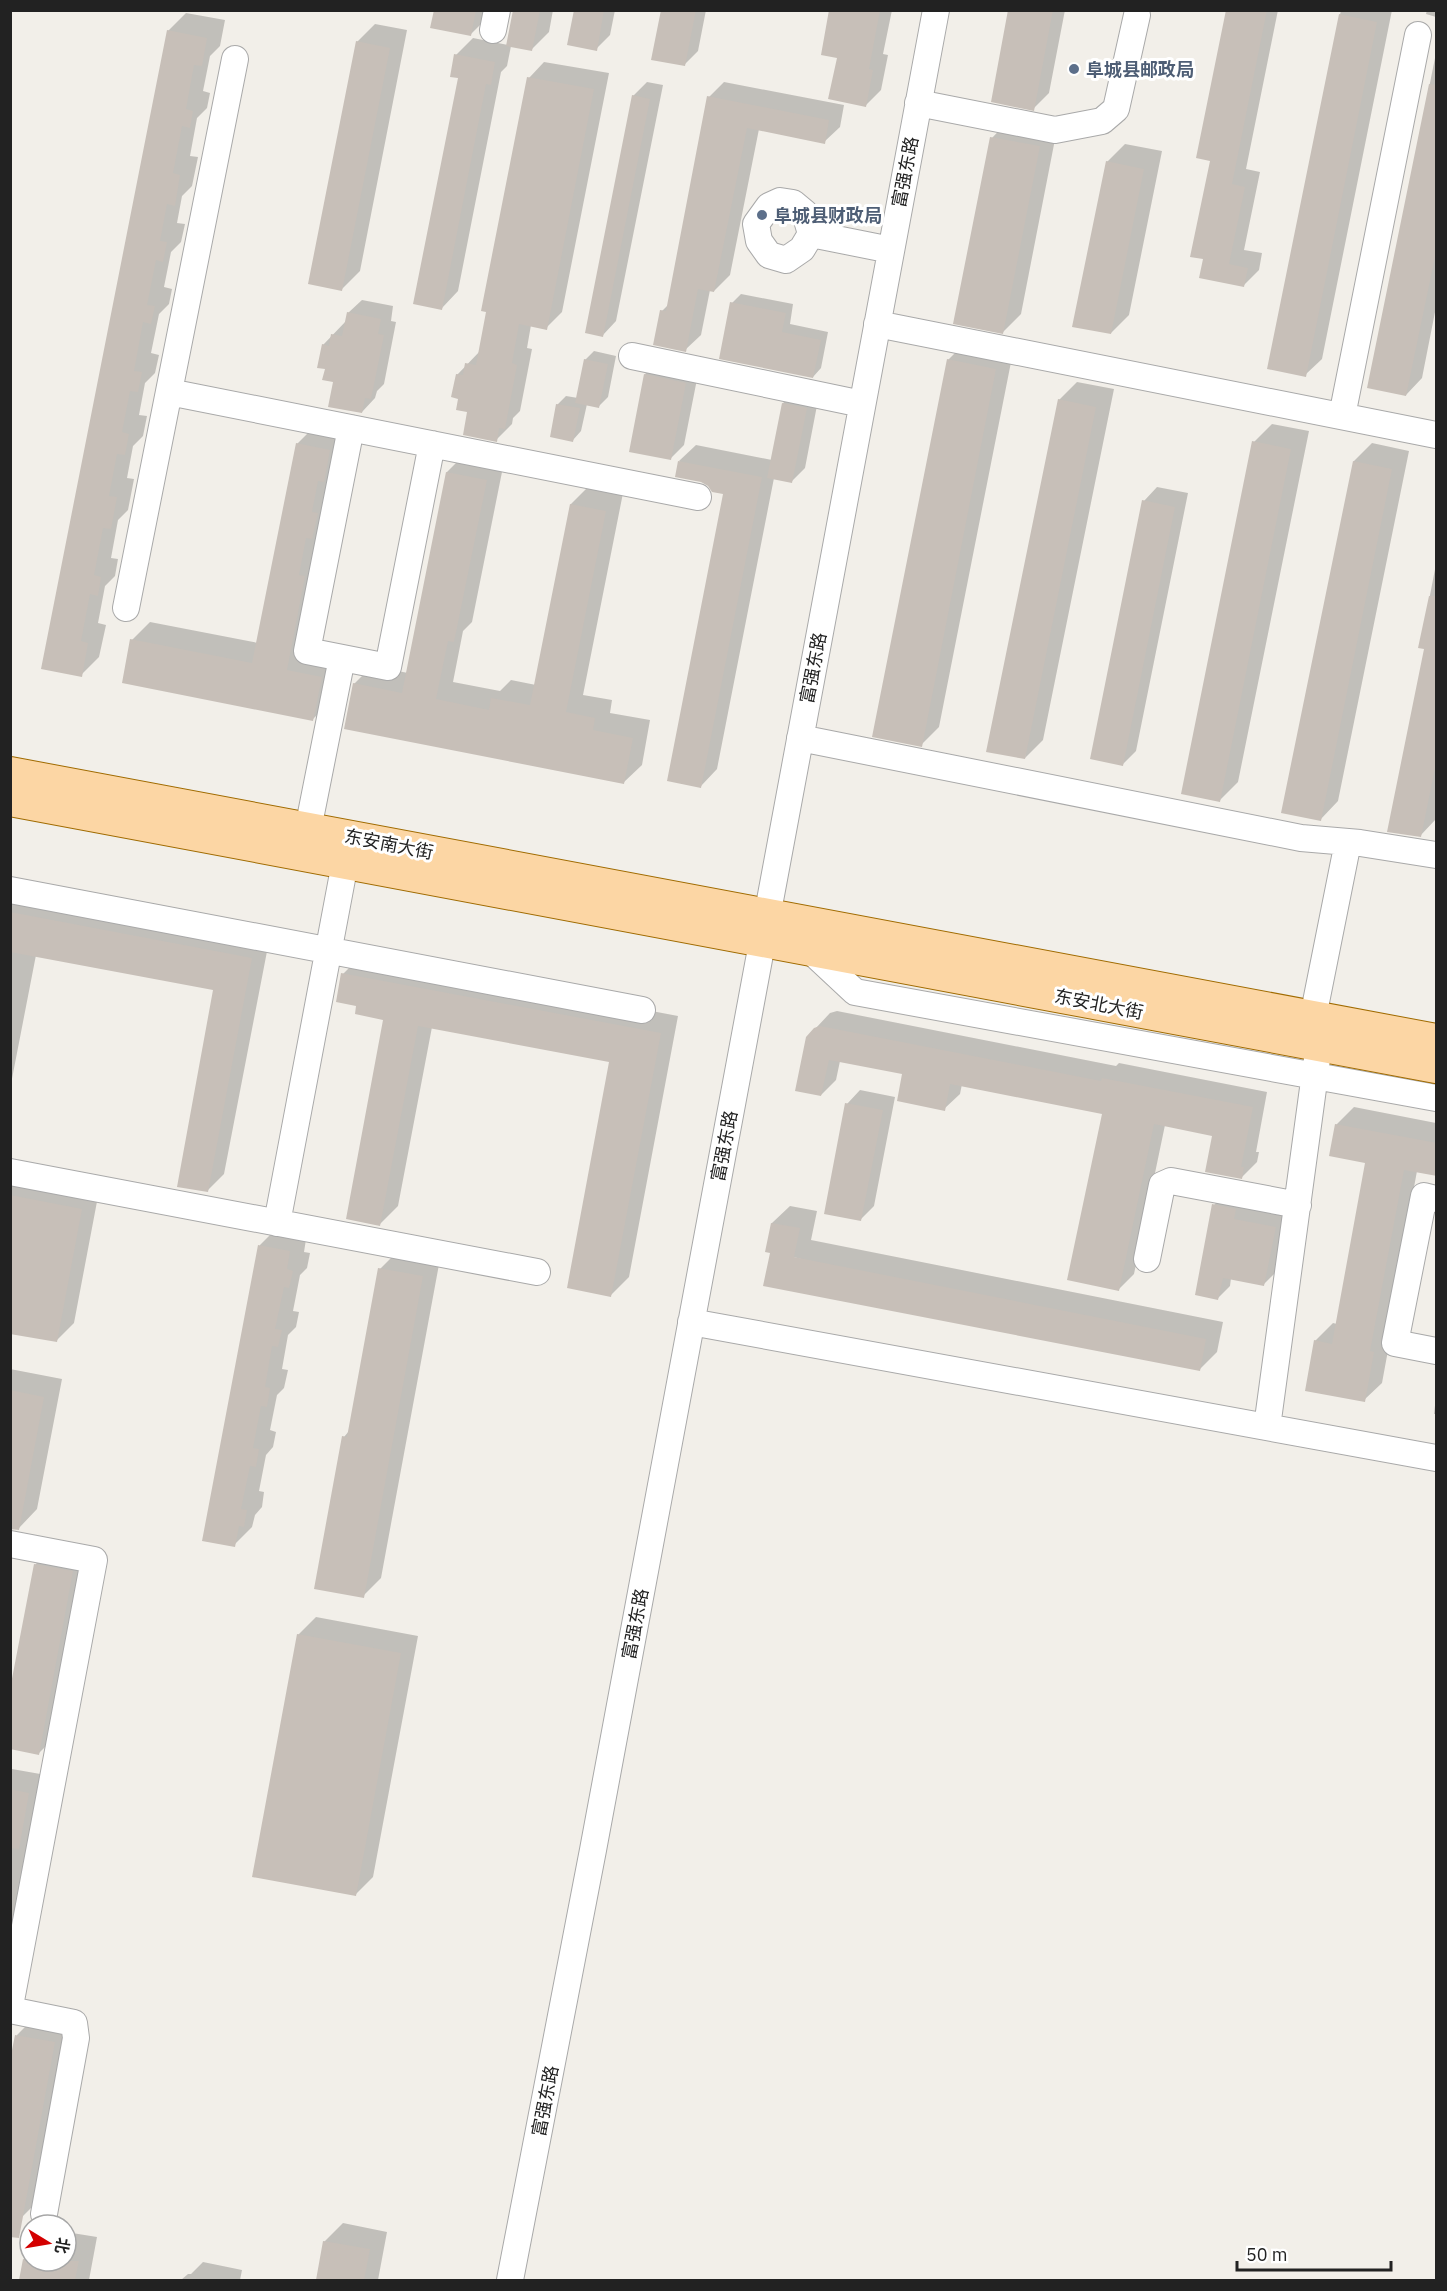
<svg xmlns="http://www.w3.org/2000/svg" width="1447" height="2291" viewBox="0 0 1447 2291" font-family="'IBM Plex Sans','Noto Sans SC',sans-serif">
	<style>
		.shadow { fill: #0003 }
		.building { fill: #c7bfb8 }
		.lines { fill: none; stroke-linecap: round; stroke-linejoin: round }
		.minor-casing { stroke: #a9a9a9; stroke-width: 28 }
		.major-casing { stroke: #a06b00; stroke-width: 34 }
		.minor { stroke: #fff; stroke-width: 26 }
		.major { stroke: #fcd6a4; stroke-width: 32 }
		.service-dot { fill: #5c6f8a; stroke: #fff; stroke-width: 2 }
		.labels { text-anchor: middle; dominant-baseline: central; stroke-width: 6; stroke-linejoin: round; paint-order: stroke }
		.service-label { font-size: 18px; font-weight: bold; fill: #4e5e75; stroke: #fff; text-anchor: start }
		.street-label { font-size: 18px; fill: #222; stroke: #fff }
	</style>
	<rect width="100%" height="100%" fill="#f2efe9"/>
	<path class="shadow" d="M435 10H490L489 16 471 34Z
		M514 10H553L549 32 531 50 511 46 507 66 501 72 458 291 442 308 459 77 456 55 473 38 508 45Z
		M576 10H615L610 35 596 49Z
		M662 10H706L698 51 684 65Z
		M831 10H892L883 54 888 55 881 90 866 105 838 57Z
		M1010 10H1065L1049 93 1033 109Z
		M1228 10H1278L1246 169 1260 172 1244 250 1262 253 1259 270 1243 286 1205 258 1212 160Z
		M1341 10H1392L1322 359 1305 375 1269 368Z
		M1427 10H1436V17L1426 14Z
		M186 13 225 20 220 46 210 56 203 91 210 93 207 108 197 118 190 156 198 157 192 186 182 196 177 223 185 224 181 242 171 252 164 287 172 289 169 304 159 314 151 353 159 355 155 373 145 383 139 415 147 416 143 436 133 446 127 478 134 479 128 510 118 520 111 558 118 559 115 576 105 586 98 623 106 625 99 657 81 675 43 668 168 31Z
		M375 24 407 30 360 271 342 289 357 42Z
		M1436 53V307L1422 378 1406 395 1369 387Z
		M544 62 609 73 562 312 546 328 531 325 527 348 532 349 520 411 513 418 512 424 496 440 469 411 460 397 457 375 481 350 529 78Z
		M647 82 663 85 616 321 603 335 633 96Z
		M724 82 844 105 840 127 824 142 759 129 730 275 714 291 710 290 701 335 685 350 662 311 669 304 709 97Z
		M1010 119 1057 129 1021 314 1003 332 992 138Z
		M1125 144 1162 151 1129 315 1111 333 1107 162Z
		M741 294 793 304 790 324 828 332 821 368 813 377 732 303Z
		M362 300 393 306 391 321 396 322 384 384 377 391 375 398 362 412 335 381 326 368 323 345 347 320 348 313Z
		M966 342 1013 352 939 727 921 745 948 360Z
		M594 351 616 356 608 397 599 406 587 404 581 431 573 440 557 405 566 396 578 398 585 360Z
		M659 361 699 369 684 445 671 458 645 374Z
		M1077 382 1114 389 1043 740 1025 758 1059 400Z
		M797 390 819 395 805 468 791 482 774 478 717 769 701 786 725 493 709 485 679 461 696 445 772 460 783 403Z
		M1272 424 1309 431 1238 782 1220 800 1254 442Z
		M315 426 347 432 304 652 339 659 331 701 313 719 132 640 150 622 258 643 297 444Z
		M1372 443 1409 451 1338 801 1320 820 1354 461Z
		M465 454 504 462 472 622 463 631 453 682 500 691 511 680 536 685 571 504 589 486 623 493 583 695 612 700 610 713 650 720 642 765 623 783 354 684 372 666 408 673 447 472Z
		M1157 487 1188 493 1136 751 1123 764 1144 501Z
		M1436 564V819L1420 836 1426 648 1420 647Z
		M10 892 269 941 224 1174 207 1191 215 989 36 955 10 1089Z
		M361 956 678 1016 629 1277 611 1295V1061L432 1027 398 1206 380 1224 385 1018 358 1005 343 974Z
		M837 1011 1116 1066 1119 1063 1267 1092 1256 1152H1259L1257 1162 1241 1178 1214 1135 1165 1125 1134 1274 1119 1289 1103 1113 962 1084 960 1094 944 1109 904 1073 840 1061 836 1080 821 1095 815 1029 830 1013Z
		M860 1090 895 1097 874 1206 861 1219 847 1104Z
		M1354 1107 1436 1123V1175L1417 1171 1387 1334H1391L1382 1383 1364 1400 1315 1341 1333 1323 1337 1324 1367 1162 1336 1125Z
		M10 1174 99 1191 74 1323 56 1341 10 1332Z
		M1226 1193 1287 1216 1276 1272 1264 1284 1231 1278 1230 1286 1218 1298 1214 1205Z
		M790 1206 817 1211 811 1240 1223 1322 1217 1352 1199 1370 772 1251V1223Z
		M278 1227 307 1233 304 1252 310 1253 307 1268 300 1275 293 1311 299 1312 296 1327 288 1335 282 1369 288 1370 284 1388 277 1395 270 1430 276 1432 273 1447 266 1455 259 1491 264 1492 262 1507 255 1515 252 1527 234 1545 204 1539 260 1245Z
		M398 1251 440 1259 381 1578 363 1596 344 1437 349 1431 380 1269Z
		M10 1369 62 1379 37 1509 19 1528 10 1526Z
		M1436 1397V1414H1434Z
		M53 1546 91 1554 57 1735 39 1753 35 1565Z
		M316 1617 418 1636 373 1877 355 1895 298 1635Z
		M12 1769 46 1775 10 1964V1770Z
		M35 2017 73 2024 40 2199 22 2217 17 2035Z
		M343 2223 387 2232 378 2280H317L324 2242Z
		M66 2232 97 2237 89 2280H21L24 2259 30 2254V2261H66Z
		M203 2262 242 2270 240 2280H181L188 2274H191Z"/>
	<path class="building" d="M434 10H476L471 36 430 28Z
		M513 10H540L532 51 506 46Z
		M574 10H604L597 51 567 45Z
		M661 10H696L685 66 651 60Z
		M829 10H880L869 69 873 70 866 107 828 99 837 58 821 55Z
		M1008 10H1053L1034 111 991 102Z
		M1226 10H1267L1232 184 1245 187 1229 264 1248 268 1244 287 1199 278 1203 259 1190 257 1210 161 1196 158Z
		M1339 14 1377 22 1306 377 1267 369Z
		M167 30 207 38 202 66 194 65 186 109 193 111 190 128 182 126 173 173 180 175 175 206 167 204 160 241 167 242 163 262 156 260 147 305 155 306 151 324 143 322 134 371 142 372 138 392 130 391 122 432 129 434 125 455 117 454 109 496 117 497 111 529 103 528 94 575 101 577 98 596 90 594 81 641 88 643 82 677 41 669Z
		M356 41 390 48 342 291 308 284Z
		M454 54 495 62 491 85 486 84 442 310 413 304 458 78 450 77Z
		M527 77 594 89 547 330 519 324 512 363 517 365 505 429 499 428 497 442 463 435 467 412 456 410 458 399 451 397 456 374 463 375 465 363 476 365 486 312 481 311Z
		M1429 84 1437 85V247L1406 396 1367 388Z
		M632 95 650 99 603 337 585 333Z
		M707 96 829 120 825 144 747 128 714 292 698 289 686 352 653 345 660 310 666 311Z
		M990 137 1040 146 1003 334 953 324Z
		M1106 161 1144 169 1111 334 1072 327Z
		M730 302 786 313 782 332 821 340 813 378 719 359Z
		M347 312 381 319 378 334 384 335 371 399 365 398 362 413 328 407 333 382 322 380 325 369 317 368 322 344 329 346 331 334 342 336Z
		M584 359 608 364 599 408 575 403Z
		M947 359 996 369 922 747 872 737Z
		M644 374 686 383 671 460 629 452Z
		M1058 399 1096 407 1025 759 986 752Z
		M782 403 807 408 792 483 767 478Z
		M556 404 580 408 573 442 550 437Z
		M1252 441 1291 449 1220 802 1181 794Z
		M296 443 330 450 324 482 318 481 312 512 318 513 312 539 306 538 299 575 305 576 287 670 322 677 313 721 122 683 130 639 252 663Z
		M678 461 762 477 701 788 667 781 723 494 712 492 708 486 701 482 675 477Z
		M1353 461 1392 469 1321 821 1281 813Z
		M446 472 487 480 454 642 448 641 436 699 489 710 491 698 530 705 570 504 606 511 566 712 595 718 593 730 633 738 624 784 344 729 353 683 402 693Z
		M1142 500 1175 507 1123 766 1090 759Z
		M1429 596H1437V758L1421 837 1387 832 1424 649 1418 648Z
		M10 912 252 958 208 1192 177 1187 213 990 10 952Z
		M341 973 661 1033 611 1297 567 1288 609 1062 418 1026 380 1226 346 1219 383 1020 355 1014 356 1006 336 1002Z
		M820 1026 1101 1081 1102 1078 1253 1107 1241 1167H1244L1242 1179 1205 1172 1212 1136 1154 1124 1119 1291 1067 1280 1102 1114 950 1084 945 1111 897 1101 902 1074 829 1060 821 1096 795 1091 806 1037 814 1028Z
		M845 1103 883 1110 861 1221 824 1214Z
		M1335 1124 1437 1143V1176L1404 1170 1370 1351 1374 1352 1365 1402 1305 1391 1314 1340 1332 1344 1365 1163 1329 1156Z
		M10 1195 82 1209 57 1342 10 1334Z
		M1212 1204 1236 1209 1234 1219 1276 1227 1264 1286 1223 1278 1218 1300 1195 1295Z
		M771 1223 800 1228 794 1257 1206 1339 1200 1371 763 1286 770 1253 765 1252Z
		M258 1245 290 1251 287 1269 293 1271 289 1288 284 1287 275 1329 282 1330 278 1347 272 1346 265 1387 270 1388 267 1407 261 1406 253 1448 259 1449 256 1467 250 1466 241 1509 247 1510 244 1527 239 1526 235 1547 202 1541Z
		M378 1268 423 1276 364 1598 314 1589 342 1436 347 1437Z
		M10 1390 44 1397 19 1530 10 1529Z
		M34 1564 73 1571 39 1755 10 1749V1689Z
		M297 1634 401 1653 356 1896 252 1877Z
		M10 1789 29 1793 19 1849 10 1848Z
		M15 2035 55 2042 19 2238 10 2237V2060Z
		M323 2241 370 2249 364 2280H316Z
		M23 2259 30 2261H79L75 2280H19Z"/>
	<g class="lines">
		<g class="minor-casing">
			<path id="minor" d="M493 30 497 10
				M918 103 1055 130 1102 121 1116 109 1137 15
				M811 234 802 249 786 260 769 255 759 241 756 224 769 206 780 201 793 203 805 213 811 234 891 250
				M877 324 1436 435
				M632 356 862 404
				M169 392 698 497
				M1342 416 1418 35
				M351 428 307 651 388 667 432 444
				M126 608 235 59
				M800 738 1301 838 1360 843 1436 855
				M308 829 342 658
				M10 890 642 1010
				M810 950 855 992 1436 1098
				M1313 1017 1348 842
				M10 1172 537 1272
				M1436 1199 1424 1196 1395 1343 1436 1351
				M277 1223 345 863
				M1147 1259 1162 1185 1171 1181 1298 1205
				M691 1322 1436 1458
				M1267 1427 1317 1059
				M10 1544 94 1560 10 2006
				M10 2010 74 2023 76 2038 44 2214
				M510 2280 593 1850 936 10"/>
		</g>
		<g class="major-casing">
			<path id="major" d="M10 773 1436 1040
				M10 800 1436 1067"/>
		</g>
		<use href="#minor" class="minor"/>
		<use href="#major" class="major"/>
	</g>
	<g class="service-dot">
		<circle cx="1074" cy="69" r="6"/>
		<circle cx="762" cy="215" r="6"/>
	</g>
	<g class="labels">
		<g class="service-label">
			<text x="1086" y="69">阜城县邮政局</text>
			<text x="774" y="215">阜城县财政局</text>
		</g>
		<g class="street-label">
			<text transform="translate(905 172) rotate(-79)">富强东路</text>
			<text transform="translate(813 668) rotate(-79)">富强东路</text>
			<text transform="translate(389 844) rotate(11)">东安南大街</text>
			<text transform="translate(1099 1004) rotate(11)">东安北大街</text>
			<text transform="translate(724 1146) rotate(-79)">富强东路</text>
			<text transform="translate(635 1624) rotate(-79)">富强东路</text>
			<text transform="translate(545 2101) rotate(-79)">富强东路</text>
		</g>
	</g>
	<rect width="1447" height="2291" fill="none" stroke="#222222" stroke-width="24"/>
	<g transform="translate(48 2243) rotate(101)"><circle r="28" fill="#ffffff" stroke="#a7a7a7" stroke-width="1.5"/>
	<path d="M0-4.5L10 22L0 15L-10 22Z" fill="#d40000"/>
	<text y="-9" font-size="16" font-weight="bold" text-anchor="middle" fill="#222222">北</text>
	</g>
	<path d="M1237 2261v9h154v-9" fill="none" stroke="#222222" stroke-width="3"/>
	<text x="1246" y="2261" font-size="18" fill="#222222" stroke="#ffffff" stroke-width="4.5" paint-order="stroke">50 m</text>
</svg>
